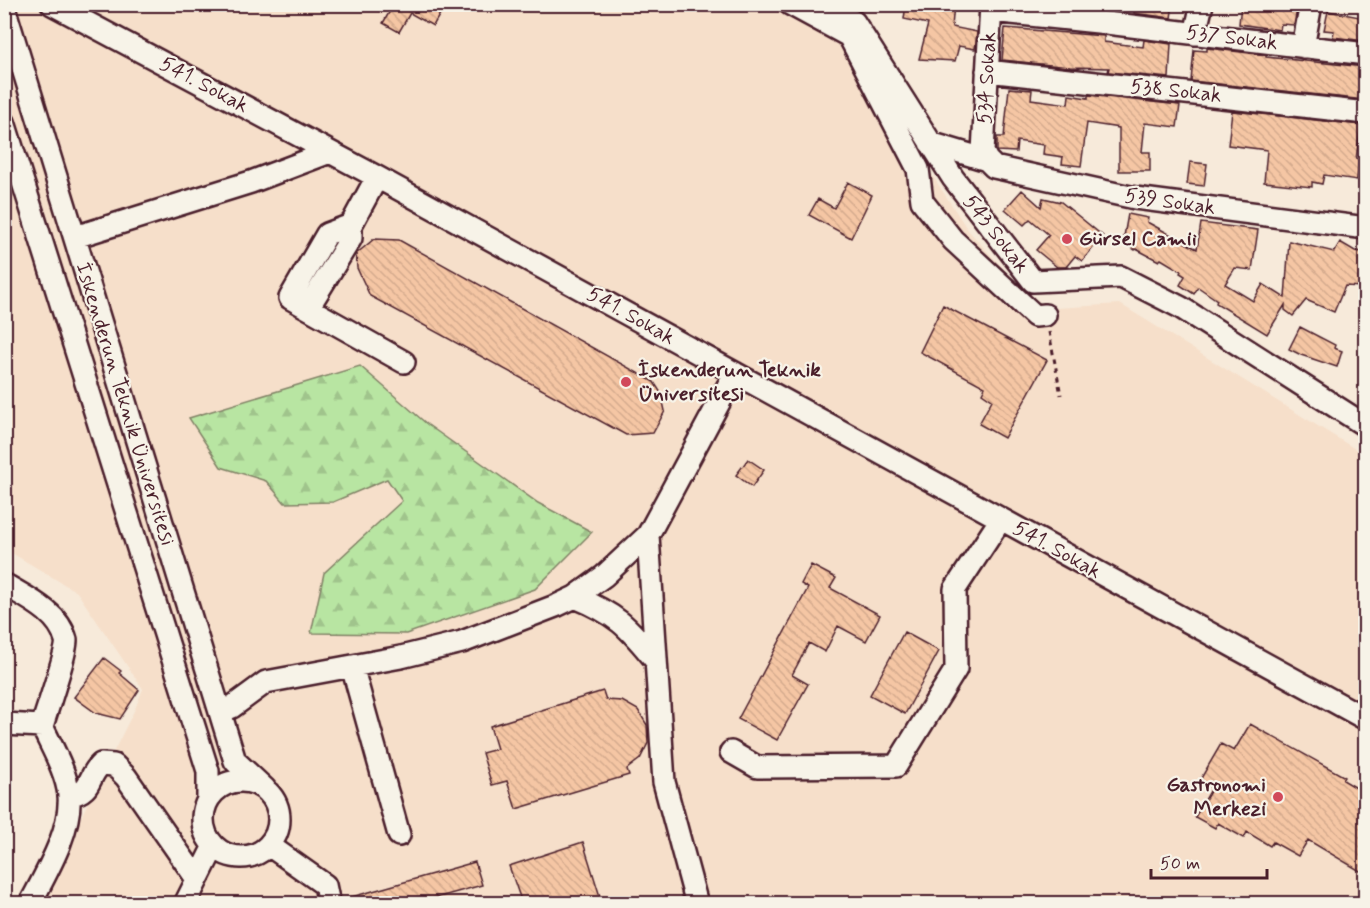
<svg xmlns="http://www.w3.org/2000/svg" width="1370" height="908" viewBox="0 0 1370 908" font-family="Mynerve,sans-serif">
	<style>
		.built { fill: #f6dfca }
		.forest { fill: url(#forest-firs); stroke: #818266; stroke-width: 1.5 }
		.building { fill: url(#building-back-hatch); stroke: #4a1f2b; stroke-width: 1.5 }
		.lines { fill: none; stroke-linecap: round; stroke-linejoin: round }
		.minor-casing { stroke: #4a1f2b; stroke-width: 26 }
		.path { stroke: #4a1f2b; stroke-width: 3; stroke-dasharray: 4.5 4.5; stroke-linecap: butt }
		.minor { stroke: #f7f3e8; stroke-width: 21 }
		.poi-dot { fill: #d1495b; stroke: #f7f3e8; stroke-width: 2 }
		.labels { text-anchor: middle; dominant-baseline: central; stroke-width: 4.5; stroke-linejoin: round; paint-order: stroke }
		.street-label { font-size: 21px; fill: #4a1f2b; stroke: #f7f3e8 }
		.poi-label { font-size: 21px; font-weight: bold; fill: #4a1f2b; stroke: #f7f3e8; text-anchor: start }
	</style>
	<defs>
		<pattern id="forest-firs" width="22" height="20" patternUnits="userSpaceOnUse" patternTransform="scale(1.5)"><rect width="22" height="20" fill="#b8e5a2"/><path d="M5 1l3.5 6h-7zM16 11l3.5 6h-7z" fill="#a0c48c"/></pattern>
		<pattern id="building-back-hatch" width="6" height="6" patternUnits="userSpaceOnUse" patternTransform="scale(1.5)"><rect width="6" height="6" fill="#f5c6a4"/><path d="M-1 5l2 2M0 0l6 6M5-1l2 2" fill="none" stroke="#d4aa8d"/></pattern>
	</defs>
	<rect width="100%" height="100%" fill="#f7eada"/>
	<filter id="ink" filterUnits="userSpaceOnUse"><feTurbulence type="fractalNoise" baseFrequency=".0167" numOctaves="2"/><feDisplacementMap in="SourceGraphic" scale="12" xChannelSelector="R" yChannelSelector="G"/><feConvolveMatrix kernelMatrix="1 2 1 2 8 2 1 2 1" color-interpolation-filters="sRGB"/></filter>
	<g filter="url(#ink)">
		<path class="built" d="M5 5H802L853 32 898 123 968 230 1040 309 1120 304 1365 455V903H38L135 709 143 689 77 592 5 549Z"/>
		<path class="forest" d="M360 366 428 425 538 503 592 532 535 589 406 634 311 633 324 573 402 501 387 479 333 502 285 503 266 481 221 467 189 418Z"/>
		<path class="building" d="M394 4H423L440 14 433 26 410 13 399 32 383 23Z
			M906 4H954L952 27 977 32 975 49 959 46 955 61 919 59 928 24 904 19Z
			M1135 4H1173L1171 18 1134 13Z
			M1241 4H1298L1294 25 1281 24 1280 30 1239 24Z
			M1328 11 1365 18V41L1333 37 1334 31 1324 30Z
			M1005 28 1104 36V42L1143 47 1144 40 1171 44 1169 78 1108 72 1109 68 1070 67 1002 60Z
			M1207 48 1266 55V57L1365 67V100L1191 81 1194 50 1207 51Z
			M1009 88 1032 90 1031 99 1068 104 1069 95 1088 98V95L1180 105 1177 127 1145 123 1142 152H1150V171H1119V128L1087 123 1081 166 1062 164 1063 157 1043 154 1044 145 1017 141 1016 152 997 151V137H1004Z
			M1232 111 1361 125 1356 159H1359L1357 180 1324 175 1322 184 1312 182V187L1264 182 1267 150 1228 145Z
			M1190 162 1207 164 1204 186 1187 184Z
			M848 182 872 195 851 238 809 215 818 199 834 208Z
			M1022 190 1041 207 1043 198 1061 202 1103 236 1082 261 1075 256 1066 267H1057L1036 250 1049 235 1030 219 1024 225 1005 209Z
			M1128 214 1148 218 1147 222 1197 249 1201 223 1258 230 1252 270 1235 268 1225 284 1253 301 1263 284 1285 298 1289 241 1334 252 1340 242 1355 251 1365 252 1363 287 1345 286 1334 312 1306 300 1293 316 1285 310V305L1267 334 1216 303 1217 300 1198 287 1194 294 1180 285 1185 276 1180 273 1181 271 1161 259 1159 261 1136 249 1135 250 1123 242Z
			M374 239 399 240 654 382 661 393 665 411 653 433 626 435 370 296 357 268 356 254Z
			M943 305 1047 360 1004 438 979 424 992 400 982 393 985 387 920 352Z
			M1300 327 1335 345 1334 348 1342 351 1337 367 1301 355 1289 349Z
			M748 459 764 470 752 487 736 475Z
			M811 565 836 578 830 588 880 615 866 641 838 626 825 652 809 643 792 675 808 684 777 740 738 719 808 588 801 584Z
			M904 632 939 651 905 714 870 695Z
			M104 658 121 671 119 673 139 690 120 719 96 713 74 697Z
			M603 691 606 700 622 701 638 710 647 725 648 743 640 759 627 769 629 775 516 809 507 781 492 785 482 753 497 749 490 726Z
			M1250 724 1345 777 1343 780 1365 793V874L1308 840 1298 856 1273 842 1270 846 1247 832 1244 838 1218 823 1215 828 1195 817 1212 788 1200 780 1221 744 1234 751Z
			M583 842 602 903H522L509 866Z
			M475 862 482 885 418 903H342L341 900Z"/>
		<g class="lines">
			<g class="minor-casing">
				<path id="minor" d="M52 4 377 177 1366 719
					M790 4 849 36 918 169 922 201 953 240 1035 316 1045 315
					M824 4 854 22 953 178 1033 281 1121 277 1180 307 1366 426
					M991 4 983 152 987 160 994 167 1135 198 1366 228
					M4 7 235 761 265 789
					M991 11 1098 22 1366 54
					M1195 34 1202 4
					M1303 47 1311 4
					M987 71 1366 113
					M4 122 208 771V800
					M930 143 987 160
					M377 177 351 225 327 234 290 298 404 362
					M75 237 251 182 330 152
					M308 308 351 238V225
					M4 584C27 598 59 612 66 640 68 648 46 713 42 726L4 724
					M575 597C616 614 628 626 656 661
					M352 666 399 835
					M220 712 232 707 266 682 401 657 462 642 558 605 575 597 604 576 648 535
					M731 752 757 767 896 766 956 669 955 589 1001 519
					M203 819a38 38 0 1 1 76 0a38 38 0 1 1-76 0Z
					M69 796C94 790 86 778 101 764L114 765 126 777 197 879
					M270 846 325 885 329 904
					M30 904C46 873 72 830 69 795 66 771 52 748 42 726
					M185 904 214 846
					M697 904 664 782 648 535 735 373"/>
			</g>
			<path class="path" d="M1049 332 1061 395"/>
			<use href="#minor" class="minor"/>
		</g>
	</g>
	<g class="poi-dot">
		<circle cx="1067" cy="239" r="6"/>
		<circle cx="626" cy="382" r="6"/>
		<circle cx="1278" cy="797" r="6"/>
	</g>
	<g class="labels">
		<g class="street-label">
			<text transform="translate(1232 38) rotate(7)">537 Sokak</text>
			<text transform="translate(987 78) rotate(-87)">534 Sokak</text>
			<text transform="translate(204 85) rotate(28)">541. Sokak</text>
			<text transform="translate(1176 91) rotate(6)">538 Sokak</text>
			<text transform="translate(1170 202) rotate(8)">539 Sokak</text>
			<text transform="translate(996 234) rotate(52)">543 Sokak</text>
			<text transform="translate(631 316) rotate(29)">541. Sokak</text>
			<text transform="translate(125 404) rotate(73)">İskenderun Teknik Üniversitesi</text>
			<text transform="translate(1057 550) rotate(29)">541. Sokak</text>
		</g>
		<g class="poi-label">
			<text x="1079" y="239">Gürsel Camii</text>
			<text x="638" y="370">İskenderun Teknik<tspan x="638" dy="24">Üniversitesi</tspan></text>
			<text x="1266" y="785" text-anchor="end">Gastronomi<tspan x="1266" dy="24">Merkezi</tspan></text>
		</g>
	</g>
	<rect width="1370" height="908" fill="none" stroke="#f7f3e8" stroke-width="24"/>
	<rect x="12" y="12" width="1346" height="884" fill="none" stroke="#4a1f2b" stroke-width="2" filter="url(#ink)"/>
	<path d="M1151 869v9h116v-9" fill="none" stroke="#4a1f2b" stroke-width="3"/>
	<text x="1160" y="869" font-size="18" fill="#4a1f2b" stroke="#f7f3e8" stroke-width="4.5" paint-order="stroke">50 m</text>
</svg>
